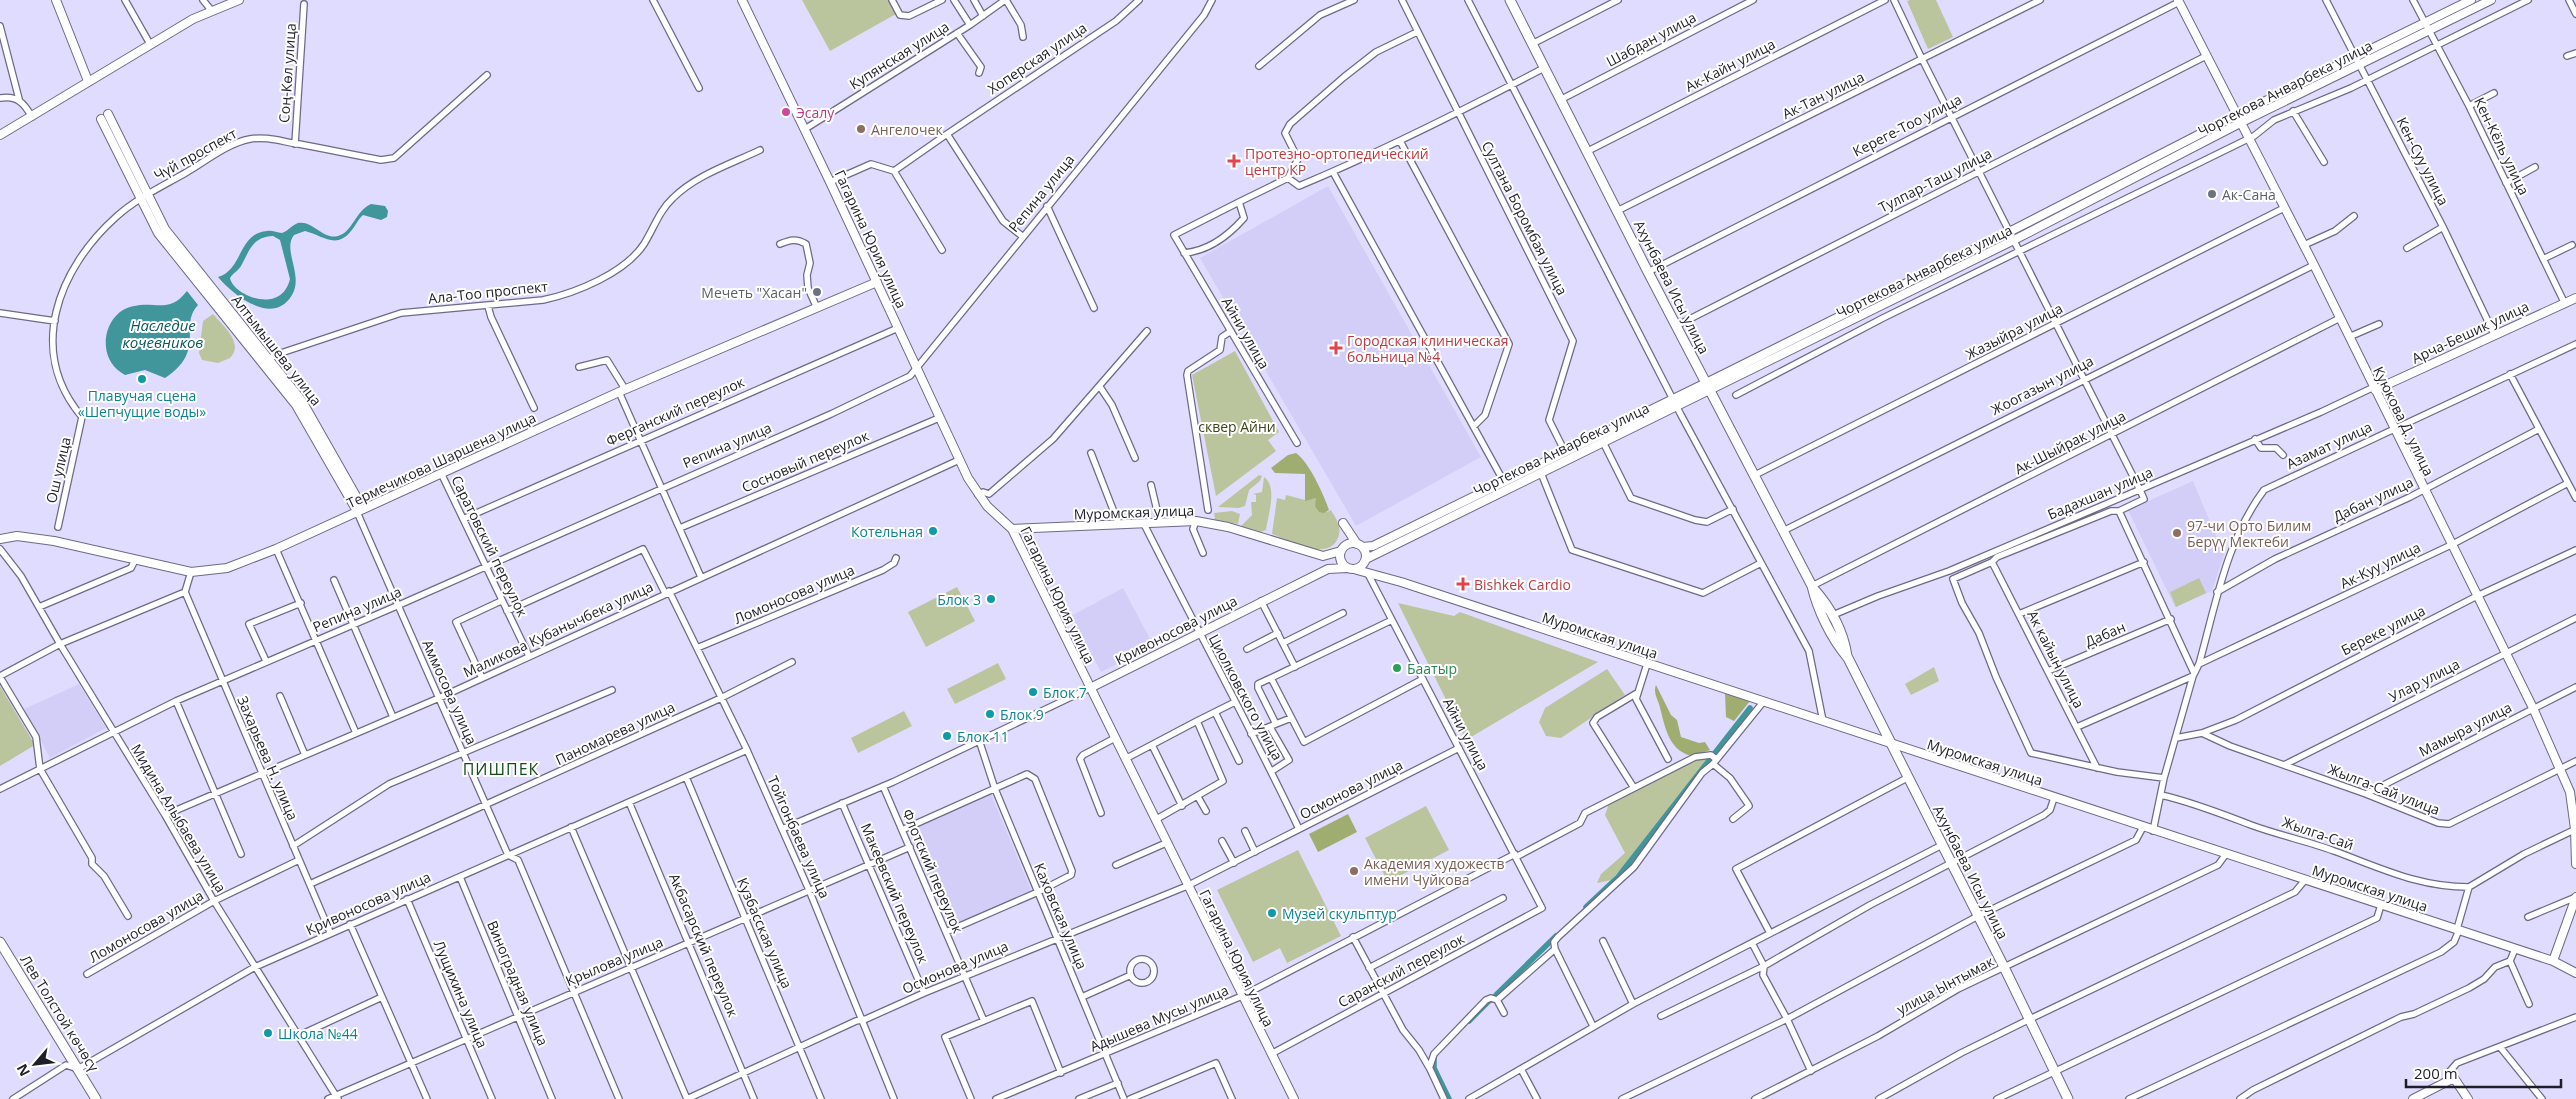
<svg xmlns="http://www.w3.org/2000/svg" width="2576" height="1099" viewBox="0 0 2576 1099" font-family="'Open Sans',sans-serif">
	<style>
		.built { fill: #d3cef8 }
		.green { fill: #bbc59d }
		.forest { fill: #a0ad71 }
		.water { fill: #40969b; fill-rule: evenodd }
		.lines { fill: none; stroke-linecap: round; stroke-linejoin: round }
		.canal { stroke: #40969b; stroke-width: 5.5 }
		.street-casing { stroke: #6d6987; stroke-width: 8 }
		.secondary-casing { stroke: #6d6987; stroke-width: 10 }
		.primary-casing { stroke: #6d6987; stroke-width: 11 }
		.street { stroke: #fff; stroke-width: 5.5 }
		.secondary { stroke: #fff; stroke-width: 8 }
		.primary { stroke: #fff; stroke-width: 9 }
		.hotel-dot { fill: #d1479c; stroke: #fff; stroke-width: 2 }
		.education-dot { fill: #8d6e63; stroke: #fff; stroke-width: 2 }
		.health-dot { fill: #e0444e; stroke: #fff; stroke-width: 2 }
		.worship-dot { fill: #6b7280; stroke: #fff; stroke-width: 2 }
		.culture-dot { fill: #0f9aa8; stroke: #fff; stroke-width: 2 }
		.leisure-dot { fill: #2e9e5b; stroke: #fff; stroke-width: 2 }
		.labels { text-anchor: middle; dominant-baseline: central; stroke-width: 4; stroke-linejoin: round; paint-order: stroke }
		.street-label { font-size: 14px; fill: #1f1d2a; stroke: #fff }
		.hotel-label { font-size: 14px; fill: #b23c85; stroke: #fff; text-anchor: start }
		.education-label { font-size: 14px; fill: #785e54; stroke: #fff; text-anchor: start }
		.health-label { font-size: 14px; fill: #be3a42; stroke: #fff; text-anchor: start }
		.worship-label { font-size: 14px; fill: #5b616d; stroke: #fff; text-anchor: start }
		.culture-label { font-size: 14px; fill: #0d838f; stroke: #fff; text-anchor: start }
		.park-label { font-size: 14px; fill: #3b4416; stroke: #fff }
		.leisure-label { font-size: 14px; fill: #27864d; stroke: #fff; text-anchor: start }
		.water-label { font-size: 15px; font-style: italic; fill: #0c585c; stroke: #fff }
		.quarter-label { font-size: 16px; letter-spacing: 1px; fill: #134c19; stroke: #fff }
	</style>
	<rect width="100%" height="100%" fill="#e0dcff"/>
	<path class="built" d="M1328 186 1481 457 1356 526 1200 258Z
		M2193 481 2224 555 2212 591 2175 607 2128 510Z
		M1123 588 1154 646 1101 672 1071 616Z
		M79 684 106 728 50 758 24 709Z
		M991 794 1032 892 949 927 908 830Z"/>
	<path class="green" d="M802 0H889L896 14 830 51Z
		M1910 0H1936L1953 37 1928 49 1907 1Z
		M213 314C222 325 245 343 230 358L218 363 202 360 199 353 203 321Z
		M1235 351 1279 432 1268 440 1276 451 1216 496 1192 375Z
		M1259 475 1262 476 1260 481 1249 490 1245 506 1239 508 1218 507Z
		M1264 477C1278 487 1268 515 1266 530L1260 532 1241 526 1252 515 1251 502H1256V495L1253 494 1262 492Z
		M1286 495 1305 500 1316 498 1327 512 1331 510C1337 520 1343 529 1337 540 1326 561 1289 540 1272 534L1277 498 1285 500Z
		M1232 511 1240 514 1238 524 1215 520 1214 513Z
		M2199 578 2206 593 2176 607 2170 592Z
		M957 587 975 621 926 647 908 612Z
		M1398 603 1454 616 1460 612 1598 662 1466 740Z
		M998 663 1006 679 955 704 947 689Z
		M1934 667 1939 681 1911 695 1905 684Z
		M1607 669 1625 695 1561 738 1546 736 1539 722 1545 708Z
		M0 686 35 745 0 766Z
		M904 711 912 726 858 753 851 738Z
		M1710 757 1626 864 1611 880 1597 883 1601 874 1625 853 1605 815 1609 803 1691 760Z
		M1426 806 1449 850 1388 882 1365 838Z
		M1298 850 1341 936 1287 963 1280 948 1253 962 1217 890Z"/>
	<path class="forest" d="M1296 453C1309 462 1324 495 1329 510L1324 513 1319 512 1315 506 1316 498 1305 501V474L1275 473 1271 468 1288 455Z
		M1656 685 1671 715 1677 720 1681 737 1699 743 1705 742 1710 750 1691 756C1667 749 1665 725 1659 704 1657 698 1653 692 1656 685Z
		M1725 693 1750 701 1734 721 1726 717Z
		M1348 814 1357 832 1318 852 1309 834Z"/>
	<path class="water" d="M371 204 385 206 388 211 387 217 381 220 363 215C357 220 356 226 351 231 336 250 322 235 305 231L294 235C282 250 304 275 292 295 273 327 233 295 218 277 243 270 238 233 267 231 272 230 277 233 282 233 288 231 292 225 298 223 313 220 323 240 338 236 353 232 355 211 371 204ZM273 236 280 240 290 279C281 316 233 295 230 278 233 273 238 271 241 266 250 250 252 237 273 236Z
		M187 291 198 305C178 326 207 350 165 378L145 370 125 375C114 369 107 359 106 347 104 329 115 309 134 306 156 301 169 314 187 291Z"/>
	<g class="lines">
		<path class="canal" d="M1586 907 1618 877 1750 708
			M1496 995 1556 936
			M1469 1021 1489 1001
			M1434 1058V1068L1449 1099"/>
		<g class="street-casing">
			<path id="street" d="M125 0 150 44
				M203 0 211 10
				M653 0 699 88
				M892 0 900 15 909 16 942 0
				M954 0 970 25
				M974 0 983 16
				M1006 0 1021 25 1023 37
				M1402 0 1573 341 1549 420 1565 452
				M1468 0 1681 415 1809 651 1823 721
				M1894 0 1922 59 2140 490 2144 499 2119 511
				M2326 0 2443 227 2494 334
				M2413 0 2469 106 2565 304
				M2569 0 2576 14
				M0 26 19 99
				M957 33 981 67 979 73
				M1532 44 1618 0
				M2567 56 2576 53
				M1259 66 1320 15 1354 0
				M0 98C17 95 24 103 32 117
				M1560 100 1753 0
				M2469 106 2494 93
				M2293 111 2324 162
				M805 129 970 25 1005 0
				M1400 141 1509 344 1485 415 1474 426
				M295 144 304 4
				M1586 152 1885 0
				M1333 172 1504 482
				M1288 178 1298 159 1285 133 1290 124 1344 77 1376 52 1417 32
				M830 182 871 164 894 171
				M2506 183 2535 167
				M1239 202 1288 178 1299 186C1383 151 1464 110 1544 68
				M1047 206 1094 308
				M1617 211 2040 0
				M1022 236 1003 221 947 134 1116 21 1139 0
				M780 244C790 240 796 238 806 244L810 263 807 275 808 288 817 308
				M2304 245 2335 231 2354 216
				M2407 248 2443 227
				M942 250 894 171 947 134
				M1184 253C1208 251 1229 235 1244 218L1239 202 1174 235 1297 443
				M2543 259 2572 245
				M1648 272 2179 2
				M488 306 491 317 534 408
				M0 313 55 321
				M1676 326 2206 56
				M2349 337 2379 324
				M266 360 278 354 401 313 543 300C576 293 625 273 644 244 654 228 659 211 673 198 696 175 731 164 760 150
				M579 367 607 360 625 389
				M2510 374 2576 498
				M1100 387 1112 405 1135 458
				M619 392 701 577
				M1736 395 1883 318 2254 136 2274 120 2351 88 2528 0
				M2255 439 2261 448H2276L2283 455
				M1603 442 1631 498 1695 520 1707 522 1733 509
				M1091 453 1119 525
				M441 473 529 656
				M1541 473 1572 550 1703 593 1761 563
				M1755 475 2284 208
				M1151 485 1160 523
				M978 495 983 492 989 494 1053 439 1147 331
				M1208 510 1187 375 1188 371 1220 350 1222 337 1231 331
				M357 512 508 855 518 860 619 1099
				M463 519 898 328
				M1196 521 1193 529 1203 553
				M1144 524C1195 626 1250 726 1299 829
				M58 527 82 417C26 351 58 269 116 217 137 198 163 186 187 172 206 161 228 143 250 139 267 136 283 142 299 144 326 149 354 155 381 160L394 158 487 75
				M680 528 939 418
				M1783 531 2314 265
				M0 549 21 576 60 644 165 815 214 901 338 1099
				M276 549 356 733
				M1992 562 2097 768
				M334 580 393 717
				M1812 586 2340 318
				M669 591 747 750 809 890 894 1099
				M185 592 330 932
				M2217 592 2275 559 2410 497 2539 429
				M1261 601 1295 667
				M39 607 131 568 135 560
				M507 611 643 549 665 593
				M2019 614 2144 562
				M1833 615 1878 596 1949 571 2036 534 2321 412 2374 387
				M1392 620 1271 678 1304 742 1423 679
				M1283 643 1343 613
				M697 648 883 570 894 563 896 558
				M1247 649 1278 633
				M266 661 249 624 301 603
				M1647 664 1636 699 1668 759
				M2199 664 2451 545 2568 483
				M2048 671 2171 619
				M0 676 60 644 185 592 191 572
				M0 677 36 737 40 769 92 858V864L104 876 128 916
				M482 678 456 622 501 601
				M1271 678 1258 684V688L1276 724
				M280 696 305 755
				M176 701 241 854
				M1215 712 1239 761
				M1197 721 1235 702
				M1270 727 1289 760 1272 771
				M2077 727 2193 676
				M2202 733 2236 720 2477 596 2576 550
				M1251 734 1291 718
				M2176 738 2202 733 2230 746 2366 794 2438 823 2449 824 2576 761
				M979 740 995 789 1124 1099
				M1152 745 1182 806
				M1125 759 1197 721 1223 781 1155 820
				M1713 764 1730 778 1748 804 1749 806 1733 819
				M2284 765 2576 618
				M686 777 821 1099
				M2164 778 2117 772 2031 753 1996 677 1979 633 1962 603 1953 579 1992 562 1997 557 2111 511H2119L2194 673
				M883 786 984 1021
				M1634 788 1593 723 1597 717 1637 693
				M0 789 176 701 399 605 831 414 910 376 1204 15 1212 0
				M2366 794 2576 687
				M2161 795C2192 802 2222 814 2251 825 2278 835 2307 841 2334 851 2381 868 2418 887 2469 887
				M1198 797 1206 811
				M629 802 754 1099
				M842 803 924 993
				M1101 813 1080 759 1083 755 1115 738
				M165 815 439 698 959 460
				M571 827 687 1099
				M782 829 893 782 1090 688
				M902 830 1027 774 1035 779 1072 871 1071 875 1038 892 946 932
				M1245 831 1255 852
				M2153 831 2164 778 2193 676 2199 664C2216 604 2226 541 2264 490L2576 344
				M1222 841 1234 863
				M293 846 389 784 612 690
				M1516 857 1580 823 1585 813 1695 757 1711 755 1716 759
				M1116 865 1166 843
				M460 877 552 1099
				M310 884 721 698 792 662
				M407 899 492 1099
				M2528 917 2576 897
				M350 924 427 1099
				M2457 929 2469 887 2524 854 2576 829
				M1770 933 1736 869 1907 778
				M1353 937 1403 1030 1419 1050 1430 1069 1444 1099
				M1603 941 1633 1004
				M1752 943 1764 966 1763 975 1787 1019 1811 1071
				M1555 949 1554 942 1558 937 1634 867 1702 773 1713 764 1764 701
				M1130 971a12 12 0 1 1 24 0a12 12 0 1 1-24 0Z
				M2510 961 2529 1004
				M1369 968 1503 898
				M87 974 214 901 299 860
				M1082 997 1131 975
				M1497 1000 1555 949 1593 1026
				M1661 1016 1764 966 1870 905 2044 815 2050 810 2054 798
				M298 1036 382 997
				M2500 1047 2542 1099
				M1271 1054 1542 908 1367 572
				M1430 1066 1434 1054 1486 1000 1491 998 1497 1000 1504 1013
				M1521 1069 1537 1099
				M2454 1078 2450 1071 2457 1063 2576 1017
				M13 1099 66 1065 78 1069 255 967 747 750
				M328 1099 910 847
				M687 1099 856 1021 866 1019 924 993 1187 886 1459 748
				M971 1099 945 1037 1032 1001 1061 1073
				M996 1099 1242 996 1515 854
				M1079 1099 1118 1083
				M1130 1099 1216 1063 1232 1099
				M1469 1099 1633 1004 1942 845
				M1622 1099 1787 1019 1978 916 2136 840 2143 827
				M1755 1099 1878 1036 1958 989 2218 865 2226 854
				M1879 1099 1961 1053 2030 1019 2295 892 2305 880
				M1997 1099 2377 918 2381 905
				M2129 1099 2441 952 2454 942 2459 930
				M2240 1099 2253 1090 2401 1017 2414 1014 2469 988 2484 979 2495 967 2510 961 2515 949"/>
		</g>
		<g class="secondary-casing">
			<path id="secondary" d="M56 0 88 81
				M742 0 830 182 968 478 987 506 1012 529 1294 1099
				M2178 0 2314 265 2533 708 2570 792 2575 829 2576 864
				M108 114 165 229 302 401 356 496 357 512
				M101 119 158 233 296 405 357 511
				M0 135 193 19 239 0
				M2375 390 2576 298
				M1343 523 1357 544
				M1012 529 1196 521 1228 527 1323 556 1341 551
				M0 539 17 536 54 541 191 572 227 568 276 549 619 392 877 282
				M1340 556a13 13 0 1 1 26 0a13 13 0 1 1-26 0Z
				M1363 547 1373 546 1718 377 2009 232 2237 115 2471 0
				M1366 559 2014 240 2246 120 2491 0
				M1357 570 1401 582 2553 961 2576 973
				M1090 688 1328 569 1347 568
				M2553 961 2576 897
				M2413 1099 2454 1078 2468 1099"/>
		</g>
		<g class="primary-casing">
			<path id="primary" d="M1510 0 1648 272 1812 586C1818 611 1831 638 1848 658L2004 967 2068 1099
				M1813 588C1830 607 1843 630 1847 656
				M0 942 96 1099"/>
		</g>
		<use href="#street" class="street"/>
		<use href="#secondary" class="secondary"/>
		<use href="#primary" class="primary"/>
	</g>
	<circle class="hotel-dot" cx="786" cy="112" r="5"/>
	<g class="education-dot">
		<circle cx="861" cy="129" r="5"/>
		<circle cx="2177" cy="533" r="5"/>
		<circle cx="1354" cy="871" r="5"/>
	</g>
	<g class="health-dot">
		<path d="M1231.5 153.5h5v5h5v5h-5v5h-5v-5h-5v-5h5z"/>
		<path d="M1333.5 340.5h5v5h5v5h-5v5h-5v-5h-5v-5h5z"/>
		<path d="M1460.5 576.5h5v5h5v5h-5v5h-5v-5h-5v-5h5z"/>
	</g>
	<g class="worship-dot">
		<circle cx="2212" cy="194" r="5"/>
		<circle cx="817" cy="292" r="5"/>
	</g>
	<g class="culture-dot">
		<circle cx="142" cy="379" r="5"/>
		<circle cx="933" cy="531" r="5"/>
		<circle cx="991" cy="599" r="5"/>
		<circle cx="1033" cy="692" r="5"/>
		<circle cx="990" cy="714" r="5"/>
		<circle cx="947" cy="736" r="5"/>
		<circle cx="1272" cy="913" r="5"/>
		<circle cx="268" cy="1033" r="5"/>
	</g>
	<circle class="leisure-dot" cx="1397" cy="668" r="5"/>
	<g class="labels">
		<g class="street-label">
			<text transform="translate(1651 39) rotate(-28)">Шабдан улица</text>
			<text transform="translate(899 55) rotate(-32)">Купянская улица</text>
			<text transform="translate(1037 58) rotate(-34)">Хоперская улица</text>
			<text transform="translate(1730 65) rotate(-27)">Ак-Кайн улица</text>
			<text transform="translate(287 73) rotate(-86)">Соң-Көл улица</text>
			<text transform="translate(2285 88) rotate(-27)">Чортекова Анварбека улица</text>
			<text transform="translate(1823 95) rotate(-26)">Ак-Тан улица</text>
			<text transform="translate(1907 125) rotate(-27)">Кереге-Тоо улица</text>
			<text transform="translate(2502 146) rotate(64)">Кен-Кёль улица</text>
			<text transform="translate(195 154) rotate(-29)">Чүй проспект</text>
			<text transform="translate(2423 161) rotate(63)">Кен-Суу улица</text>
			<text transform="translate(1935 180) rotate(-27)">Тулпар-Таш улица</text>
			<text transform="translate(1041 193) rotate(-51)">Репина улица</text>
			<text transform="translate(1525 218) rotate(63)">Султана Боромбая улица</text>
			<text transform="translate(871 239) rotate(65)">Гагарина Юрия улица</text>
			<text transform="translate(1924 271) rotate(-26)">Чортекова Анварбека улица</text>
			<text transform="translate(1672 287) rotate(63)">Ахунбаева Исы улица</text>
			<text transform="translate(488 292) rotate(-6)">Ала-Тоо проспект</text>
			<text transform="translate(2014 331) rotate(-27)">Жазыйра улица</text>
			<text transform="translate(2470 332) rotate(-25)">Арча-Бешик улица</text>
			<text transform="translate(1246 333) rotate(60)">Айни улица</text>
			<text transform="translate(277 350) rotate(52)">Алтымышева улица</text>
			<text transform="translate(2042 385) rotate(-27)">Жоогазын улица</text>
			<text transform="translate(675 411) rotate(-24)">Ферганский переулок</text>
			<text transform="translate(2404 421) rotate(64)">Куюкова Д. улица</text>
			<text transform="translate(2070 442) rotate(-27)">Ак-Шыйрак улица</text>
			<text transform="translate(727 445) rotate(-23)">Репина улица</text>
			<text transform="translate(2329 445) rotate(-25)">Азамат улица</text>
			<text transform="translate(1561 449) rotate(-26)">Чортекова Анварбека улица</text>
			<text transform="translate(441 460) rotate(-25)">Термечикова Шаршена улица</text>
			<text transform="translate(805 461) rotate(-23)">Сосновый переулок</text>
			<text transform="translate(58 470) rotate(-77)">Ош улица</text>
			<text transform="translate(2100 493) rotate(-23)">Бадахшан улица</text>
			<text transform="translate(2373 499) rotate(-25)">Дабан улица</text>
			<text transform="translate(1134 512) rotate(-2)">Муромская улица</text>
			<text transform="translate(490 546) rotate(64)">Саратовский переулок</text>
			<text transform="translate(2380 565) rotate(-26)">Ак-Куу улица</text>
			<text transform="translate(794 594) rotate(-23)">Ломоносова улица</text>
			<text transform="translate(1058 595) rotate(64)">Гагарина Юрия улица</text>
			<text transform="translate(357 609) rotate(-23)">Репина улица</text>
			<text transform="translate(558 629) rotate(-25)">Маликова Кубанычбека улица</text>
			<text transform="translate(1176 630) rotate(-27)">Кривоносова улица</text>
			<text transform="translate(2383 630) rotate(-27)">Береке улица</text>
			<text transform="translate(2105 634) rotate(-23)">Дабан</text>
			<text transform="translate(1600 635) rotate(18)">Муромская улица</text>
			<text transform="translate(2056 659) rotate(63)">Ак кайын улица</text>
			<text transform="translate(2424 680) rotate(-27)">Улар улица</text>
			<text transform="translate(450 692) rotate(66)">Аммосова улица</text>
			<text transform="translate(1246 697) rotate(62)">Циолковского улица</text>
			<text transform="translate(2465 729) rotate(-27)">Мамыра улица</text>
			<text transform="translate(615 733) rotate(-25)">Паномарева улица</text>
			<text transform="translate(1466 734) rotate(62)">Айни улица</text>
			<text transform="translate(268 758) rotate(67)">Захарьева Н. улица</text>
			<text transform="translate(1985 762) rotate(18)">Муромская улица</text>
			<text transform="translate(1351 789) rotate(-27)">Осмонова улица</text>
			<text transform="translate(2384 789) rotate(21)">Жылга-Сай улица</text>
			<text transform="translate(179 818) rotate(59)">Мидина Алыбаева улица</text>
			<text transform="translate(2318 833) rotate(19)">Жылга-Сай</text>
			<text transform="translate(799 837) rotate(66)">Тойгонбаева улица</text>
			<text transform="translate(933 871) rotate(67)">Флотский переулок</text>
			<text transform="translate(1971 872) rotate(63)">Ахунбаева Исы улица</text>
			<text transform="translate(2370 888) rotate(18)">Муромская улица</text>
			<text transform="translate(895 893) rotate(67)">Макеевский переулок</text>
			<text transform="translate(368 903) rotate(-24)">Кривоносова улица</text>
			<text transform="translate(1061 916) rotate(67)">Каховская улица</text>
			<text transform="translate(146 926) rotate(-30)">Ломоносова улица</text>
			<text transform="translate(765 933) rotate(67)">Кузбасская улица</text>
			<text transform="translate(704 945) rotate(67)">Акбасарский переулок</text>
			<text transform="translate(1237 958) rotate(64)">Гагарина Юрия улица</text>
			<text transform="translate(614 961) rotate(-23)">Крылова улица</text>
			<text transform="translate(955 967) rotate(-23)">Осмонова улица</text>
			<text transform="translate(1401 970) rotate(-28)">Саранский переулок</text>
			<text transform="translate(518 983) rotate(67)">Виноградная улица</text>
			<text transform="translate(1945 985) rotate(-28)">улица Ынтымак</text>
			<text transform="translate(461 994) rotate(67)">Лущихина улица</text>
			<text transform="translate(60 1013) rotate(58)">Лев Толстой көчөсү</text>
			<text transform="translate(1159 1018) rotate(-23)">Адышева Мусы улица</text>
		</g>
		<g class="hotel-label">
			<text x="796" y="112">Эсалу</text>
		</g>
		<g class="education-label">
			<text x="871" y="129">Ангелочек</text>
			<text x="2187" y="525">97-чи Орто Билим<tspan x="2187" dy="16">Берүү Мектеби</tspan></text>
			<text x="1364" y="863">Академия художеств<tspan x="1364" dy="16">имени Чуйкова</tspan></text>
		</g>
		<g class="health-label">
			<text x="1245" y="153">Протезно-ортопедический<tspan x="1245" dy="16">центр КР</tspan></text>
			<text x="1347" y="340">Городская клиническая<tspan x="1347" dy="16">больница №4</tspan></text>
			<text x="1474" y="584">Bishkek Cardio</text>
		</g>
		<g class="worship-label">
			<text x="2222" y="194">Ак-Сана</text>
			<text x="807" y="292" text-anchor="end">Мечеть "Хасан"</text>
		</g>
		<g class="culture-label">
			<text x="142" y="395" text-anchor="middle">Плавучая сцена<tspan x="142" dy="16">«Шепчущие воды»</tspan></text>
			<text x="923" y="531" text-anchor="end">Котельная</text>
			<text x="981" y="599" text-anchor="end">Блок 3</text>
			<text x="1043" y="692">Блок 7</text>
			<text x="1000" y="714">Блок 9</text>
			<text x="957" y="736">Блок 11</text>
			<text x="1282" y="913">Музей скульптур</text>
			<text x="278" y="1033">Школа №44</text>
		</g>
		<g class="park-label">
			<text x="1237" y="426">сквер Айни</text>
		</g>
		<g class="leisure-label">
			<text x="1407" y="668">Баатыр</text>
		</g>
		<g class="water-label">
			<text x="163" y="325">Наследие<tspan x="163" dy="17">кочевников</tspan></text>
		</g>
		<g class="quarter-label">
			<text x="501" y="769">ПИШПЕК</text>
		</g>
	</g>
	<g transform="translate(35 1064) rotate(242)" stroke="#ffffff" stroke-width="4" paint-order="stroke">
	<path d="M0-4L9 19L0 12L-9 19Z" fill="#1f1d2a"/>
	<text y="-8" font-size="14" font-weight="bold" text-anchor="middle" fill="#1f1d2a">N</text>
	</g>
	<path d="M2406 1079v8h155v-8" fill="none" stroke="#1f1d2a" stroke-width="2.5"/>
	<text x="2414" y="1079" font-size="15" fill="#1f1d2a" stroke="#ffffff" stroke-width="4" paint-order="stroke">200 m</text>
</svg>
